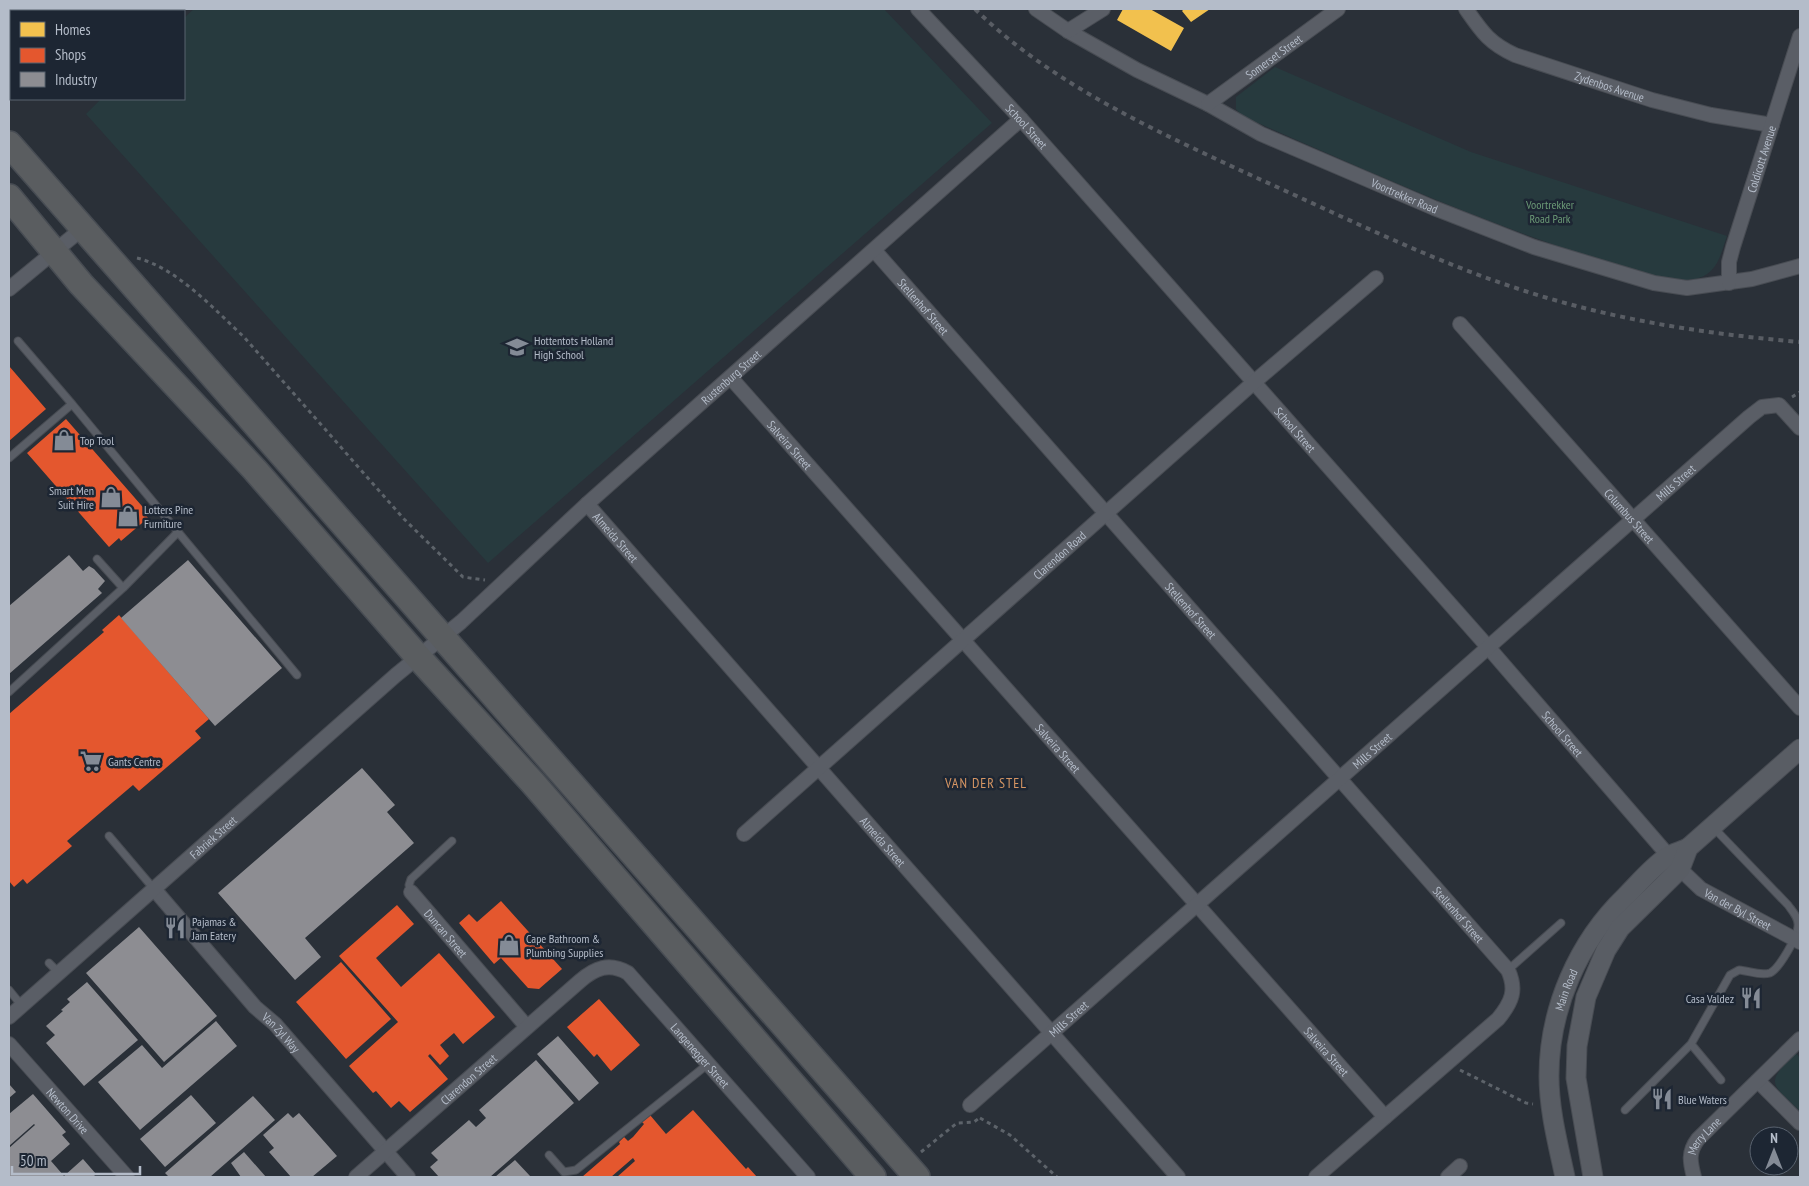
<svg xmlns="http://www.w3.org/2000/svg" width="1809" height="1186" viewBox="0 0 1809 1186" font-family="'PT Sans Narrow',sans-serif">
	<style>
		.green { fill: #273a3e }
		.homes { fill: #f2c14e }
		.shops { fill: #e4572e }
		.industry { fill: #8d8d92 }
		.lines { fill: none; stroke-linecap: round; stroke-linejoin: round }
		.lane-casing { stroke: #484c53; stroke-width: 9 }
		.street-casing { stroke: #484c53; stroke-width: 16 }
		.secondary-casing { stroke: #484c53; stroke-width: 21 }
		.highway-casing { stroke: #474c53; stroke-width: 28 }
		.path { stroke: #5d636a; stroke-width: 3; stroke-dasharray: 4 4; stroke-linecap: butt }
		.lane { stroke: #5a5e66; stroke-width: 7 }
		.street { stroke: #5a5e66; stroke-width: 14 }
		.secondary { stroke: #595d64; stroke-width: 19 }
		.highway { stroke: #5a5d60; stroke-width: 25 }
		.rail { stroke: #595d64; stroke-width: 4; stroke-dasharray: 5 5; stroke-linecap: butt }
		.labels { text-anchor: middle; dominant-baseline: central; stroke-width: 5; stroke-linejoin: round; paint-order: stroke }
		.street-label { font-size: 12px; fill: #b4bcc9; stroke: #1d2633 }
		.park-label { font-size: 12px; fill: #6b9a76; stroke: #1d2633 }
		.poi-label { font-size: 12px; fill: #b4bcc9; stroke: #1d2633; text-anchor: start }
		.neighbourhood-label { font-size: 14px; letter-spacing: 1px; fill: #d59563; stroke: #1d2633 }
	</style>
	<rect width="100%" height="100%" fill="#2a3038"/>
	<path class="green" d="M29 9H146L148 11H31Z
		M194 9H884L992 123 488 563 86 114 101 99H184V18Z
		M1275 67 1471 152 1727 236C1721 253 1718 272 1699 278 1674 286 1628 269 1603 261 1479 222 1361 168 1242 116L1236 109V97Z
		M1796 1053 1800 1058V1111C1771 1083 1764 1084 1796 1053Z"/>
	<path class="homes" d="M1123 9H1150L1184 28 1171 51 1117 20Z
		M1184 9H1210L1191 22 1182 11Z"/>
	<path class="shops" d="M9 366 46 409 9 441Z
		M66 419 148 513 146 515 148 518 121 541 119 538 109 547 27 453Z
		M119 615 209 719 195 731 201 738 139 791 133 785 67 841 72 846 27 884 23 879 14 887 9 881V714L104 632 102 630Z
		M501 901 562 969 539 989 528 988 501 958 494 964 459 923 469 914 477 922Z
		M397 905 414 924 376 958 401 987 439 953 495 1017 463 1044 454 1033 440 1045 449 1056 440 1065 430 1054 428 1056 448 1079 410 1112 399 1101 391 1108 376 1091 373 1093 349 1066 398 1022 339 956Z
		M341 962 391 1019 346 1059 296 1002Z
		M599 999 640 1045 611 1071 597 1054 594 1057 567 1027Z
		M693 1110 746 1169 748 1167 757 1177H617L635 1161 633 1158 611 1177H582L620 1144 619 1142 624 1137 628 1141 633 1137 644 1124 642 1122 650 1115 666 1134Z"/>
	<path class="industry" d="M69 555 83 571 89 566 94 569 105 581 98 589 102 593 9 674V606Z
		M188 560 282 668 215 726 121 618Z
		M362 768 395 805 387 812 414 843 305 938 321 957 295 980 218 893Z
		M139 927 217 1016 164 1062 86 973Z
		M87 982 138 1040 84 1086 46 1043 55 1035 46 1026 63 1011 61 1010 70 1002 67 999Z
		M216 1021 237 1046 140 1130 98 1082 142 1045 162 1068Z
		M558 1036 599 1083 579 1101 537 1054Z
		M536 1060 574 1103 490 1177H439L430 1167 438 1160 431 1153 469 1120 476 1127 486 1118 479 1110Z
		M9 1084 16 1092 9 1098Z
		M33 1094 66 1132 62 1135 70 1144 51 1161 64 1176 83 1159 96 1174 93 1177H9V1148L35 1125 34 1124 9 1146V1114Z
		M191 1095 216 1123 165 1167 140 1139Z
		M253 1096 275 1120 210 1177H169L165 1173Z
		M288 1113 293 1118 299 1113 337 1156 312 1177H291L269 1152 274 1148 263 1135Z
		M244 1152 266 1177H241L231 1163Z
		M515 1160 531 1177H495Z"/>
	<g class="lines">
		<g class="lane-casing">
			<path id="lane" d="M9 458 72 404 18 341
				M178 532 297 675
				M97 559 123 588
				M9 692 123 588 178 532 72 404
				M109 836 154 889
				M411 892 409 885 411 879 452 841
				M49 963 59 973
				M1508 970 1561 923
				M9 990 22 1006
				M1691 1044 1721 1080
				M1625 1110 1691 1044 1730 975 1739 970C1750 971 1760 976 1770 973 1779 969 1798 936 1798 926 1799 918 1793 912 1788 905L1713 827
				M549 1155 564 1172 576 1170 708 1064"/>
		</g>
		<g class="street-casing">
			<g id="street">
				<path id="s1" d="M918 9 1021 119 1488 647 1680 869 1701 889 1800 942"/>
				<path id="s2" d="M1036 9 1068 31 1137 70 1208 104 1261 134 1434 208 1534 247 1654 283 1687 288 1752 279 1800 266"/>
				<path id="s3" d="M1466 9C1482 32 1489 43 1515 55L1652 100 1711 115 1772 125"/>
				<path d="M1068 31 1103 9"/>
				<path id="s4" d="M1208 104 1338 9"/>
				<path id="s5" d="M874 250 1508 970C1517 990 1512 1002 1498 1019L1316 1177"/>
				<path id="s6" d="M1729 283V262L1733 247 1800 36"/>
				<path d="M9 289 83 228"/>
				<path id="s7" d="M1460 324 1800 708"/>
				<path id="s8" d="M731 378 1385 1117"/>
				<path id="s9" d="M587 504 1178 1177"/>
				<path id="s10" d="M744 834 1253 383 1376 278"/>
				<path id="s11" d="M154 889 255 1007 275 1024 408 1177"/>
				<path id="s12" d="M411 892 527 1027"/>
				<path id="s13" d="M9 1017 396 675 461 622 587 504 1021 119"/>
				<path id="s14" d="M9 1044 127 1177"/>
				<path d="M1758 1081 1800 1123"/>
				<path id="s15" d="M970 1105 1749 417 1762 407 1779 405 1800 428"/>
				<path id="s16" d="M356 1177 580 981C595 968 609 962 628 973L808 1177"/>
				<path d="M1448 1177 1460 1166"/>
				<path id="s17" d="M1694 1177C1690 1162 1688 1152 1698 1139L1800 1039"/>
			</g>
		</g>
		<g class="secondary-casing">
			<g id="secondary">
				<path id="s18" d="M1565 1177C1558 1144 1549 1110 1549 1076 1549 1009 1578 942 1626 896 1639 883 1652 867 1667 857 1673 853 1682 851 1688 848"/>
				<path d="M1593 1177 1576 1078 1577 1046 1586 997 1606 950 1620 928 1680 869 1688 848 1800 749"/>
			</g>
		</g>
		<g class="highway-casing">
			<path id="highway" d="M9 144 917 1177
				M9 197 81 284 255 470 418 657 533 783 873 1177"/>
		</g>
		<path class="path" d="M137 258C177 268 215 310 244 337L404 519 463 577 485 580
			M1792 397 1800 392
			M1460 1070 1526 1103 1533 1104
			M980 1118 1010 1135 1057 1177
			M921 1152 957 1123 974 1122 978 1119"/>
		<use href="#lane" class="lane"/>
		<use href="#street" class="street"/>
		<use href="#secondary" class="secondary"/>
		<use href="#highway" class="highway"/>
		<path class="rail" d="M975 9C1052 85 1160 133 1257 178 1344 217 1434 262 1525 291 1614 320 1707 334 1800 342"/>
	</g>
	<defs>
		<g id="school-bare" transform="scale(1.725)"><path d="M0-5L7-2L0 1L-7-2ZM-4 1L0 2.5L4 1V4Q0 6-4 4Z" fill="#848b96" stroke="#1d2633" stroke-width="2.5" paint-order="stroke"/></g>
		<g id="shop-bare" transform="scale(1.725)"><path d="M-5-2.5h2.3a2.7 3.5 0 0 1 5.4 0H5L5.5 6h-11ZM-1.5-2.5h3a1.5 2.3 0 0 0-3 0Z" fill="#848b96" stroke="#1d2633" stroke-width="2.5" paint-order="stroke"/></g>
		<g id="supermarket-bare" transform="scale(1.725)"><path d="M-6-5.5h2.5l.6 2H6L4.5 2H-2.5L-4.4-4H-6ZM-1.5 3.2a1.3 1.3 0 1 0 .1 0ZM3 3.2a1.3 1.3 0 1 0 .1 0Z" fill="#848b96" stroke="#1d2633" stroke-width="2.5" paint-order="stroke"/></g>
		<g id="restaurant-bare" transform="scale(1.725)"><path d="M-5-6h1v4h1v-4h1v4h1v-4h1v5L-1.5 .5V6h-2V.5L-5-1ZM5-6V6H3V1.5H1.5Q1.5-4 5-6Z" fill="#848b96" stroke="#1d2633" stroke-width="2.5" paint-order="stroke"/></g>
	</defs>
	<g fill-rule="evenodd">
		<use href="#school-bare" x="517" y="347"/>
		<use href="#shop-bare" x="64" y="440"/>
		<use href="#shop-bare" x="111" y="497"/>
		<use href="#shop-bare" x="128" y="516"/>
		<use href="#supermarket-bare" x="91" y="761"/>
		<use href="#restaurant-bare" x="175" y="928"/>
		<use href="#shop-bare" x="509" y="945"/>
		<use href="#restaurant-bare" x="1751" y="998"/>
		<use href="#restaurant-bare" x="1662" y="1099"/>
	</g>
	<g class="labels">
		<g class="street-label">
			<text stroke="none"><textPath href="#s4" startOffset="81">Somerset Street</textPath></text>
			<text stroke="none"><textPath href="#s3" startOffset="168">Zydenbos Avenue</textPath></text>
			<text stroke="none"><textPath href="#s1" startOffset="160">School Street</textPath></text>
			<text stroke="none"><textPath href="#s6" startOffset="129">Coldicott Avenue</textPath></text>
			<text stroke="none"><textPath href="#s2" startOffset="414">Voortrekker Road</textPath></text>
			<text stroke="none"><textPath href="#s5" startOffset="75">Stellenhof Street</textPath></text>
			<text stroke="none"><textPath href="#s13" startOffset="965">Rustenburg Street</textPath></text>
			<text stroke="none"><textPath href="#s1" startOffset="565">School Street</textPath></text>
			<text stroke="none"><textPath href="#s8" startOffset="89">Salveira Street</textPath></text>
			<text stroke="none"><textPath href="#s15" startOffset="941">Mills Street</textPath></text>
			<text stroke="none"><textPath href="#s7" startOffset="256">Columbus Street</textPath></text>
			<text stroke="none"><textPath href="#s9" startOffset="44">Almeida Street</textPath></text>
			<text stroke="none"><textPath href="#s10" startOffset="421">Clarendon Road</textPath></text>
			<text stroke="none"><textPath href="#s5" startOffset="480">Stellenhof Street</textPath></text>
			<text stroke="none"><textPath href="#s1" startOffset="970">School Street</textPath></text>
			<text stroke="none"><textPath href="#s8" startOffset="494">Salveira Street</textPath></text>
			<text stroke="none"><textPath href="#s15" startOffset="536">Mills Street</textPath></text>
			<text stroke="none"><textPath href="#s13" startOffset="272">Fabriek Street</textPath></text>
			<text stroke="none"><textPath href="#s9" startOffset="449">Almeida Street</textPath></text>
			<text stroke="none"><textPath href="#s1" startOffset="1220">Van der Byl Street</textPath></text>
			<text stroke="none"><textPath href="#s5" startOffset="885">Stellenhof Street</textPath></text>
			<text stroke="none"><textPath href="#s12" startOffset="54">Duncan Street</textPath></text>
			<text stroke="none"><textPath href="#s18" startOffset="191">Main Road</textPath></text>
			<text stroke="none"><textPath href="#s15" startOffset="131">Mills Street</textPath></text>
			<text stroke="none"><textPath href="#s11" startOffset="192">Van Zyl Way</textPath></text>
			<text stroke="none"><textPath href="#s8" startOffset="899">Salveira Street</textPath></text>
			<text stroke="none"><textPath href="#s16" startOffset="460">Langenegger Street</textPath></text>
			<text stroke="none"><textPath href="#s16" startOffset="149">Clarendon Street</textPath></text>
			<text stroke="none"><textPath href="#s14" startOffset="89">Newton Drive</textPath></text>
			<text stroke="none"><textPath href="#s17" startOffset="46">Merry Lane</textPath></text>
		</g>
		<g class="park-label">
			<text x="1550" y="204">Voortrekker<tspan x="1550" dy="14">Road Park</tspan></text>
		</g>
		<g class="poi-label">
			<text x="534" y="340">Hottentots Holland<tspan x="534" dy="14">High School</tspan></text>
			<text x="80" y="440">Top Tool</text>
			<text x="94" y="490" text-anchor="end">Smart Men<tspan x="94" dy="14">Suit Hire</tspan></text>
			<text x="144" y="509">Lotters Pine<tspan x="144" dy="14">Furniture</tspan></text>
			<text x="108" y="761">Gants Centre</text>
			<text x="192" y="921">Pajamas &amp;<tspan x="192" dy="14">Jam Eatery</tspan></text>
			<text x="526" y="938">Cape Bathroom &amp;<tspan x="526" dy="14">Plumbing Supplies</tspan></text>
			<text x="1734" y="998" text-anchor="end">Casa Valdez</text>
			<text x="1678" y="1099">Blue Waters</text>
		</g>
		<g class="neighbourhood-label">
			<text x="986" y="783">VAN DER STEL</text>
		</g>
	</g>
	<rect width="1809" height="1186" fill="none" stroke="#b4bcc9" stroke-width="20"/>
	<rect x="10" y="10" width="175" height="90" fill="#1d2633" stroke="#59626f"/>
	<rect x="20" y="22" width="25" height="15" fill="#f2c14e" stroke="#59626f"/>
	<text x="55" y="35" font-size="15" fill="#b4bcc9">Homes</text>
	<rect x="20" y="48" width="25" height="15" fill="#e4572e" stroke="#59626f"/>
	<text x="55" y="60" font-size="15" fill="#b4bcc9">Shops</text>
	<rect x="20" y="72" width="25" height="15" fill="#8d8d92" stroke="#59626f"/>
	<text x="55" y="85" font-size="15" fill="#b4bcc9">Industry</text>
	<g transform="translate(1774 1151)"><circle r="24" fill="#1d2633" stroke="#59626f"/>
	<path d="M0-4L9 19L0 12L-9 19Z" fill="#848b96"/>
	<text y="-8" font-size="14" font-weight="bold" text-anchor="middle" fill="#b4bcc9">N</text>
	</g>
	<path d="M12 1166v8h128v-8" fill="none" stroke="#b4bcc9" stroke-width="2.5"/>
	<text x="20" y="1166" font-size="15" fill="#b4bcc9" stroke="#1d2633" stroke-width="4" paint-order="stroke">50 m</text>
</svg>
